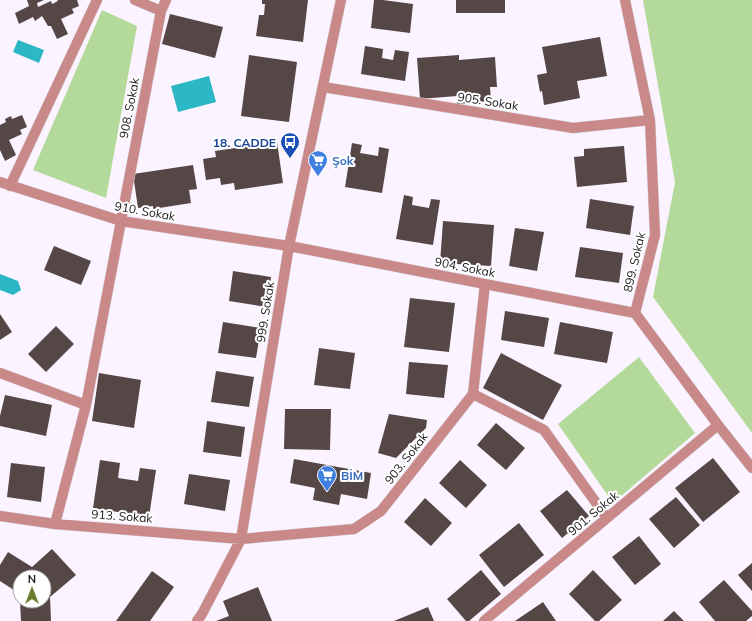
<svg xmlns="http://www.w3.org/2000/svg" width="752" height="621" viewBox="0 0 752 621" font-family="Mulish,sans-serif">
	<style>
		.green { fill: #b3da9a }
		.water { fill: #2bb7c4 }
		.building { fill: #544746 }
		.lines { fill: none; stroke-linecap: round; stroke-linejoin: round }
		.minor-casing { stroke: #d7d0db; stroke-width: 11 }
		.minor { stroke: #c88988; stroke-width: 10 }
		.labels { text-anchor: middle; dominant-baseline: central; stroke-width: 4; stroke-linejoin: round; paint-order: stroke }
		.street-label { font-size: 12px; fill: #1a171b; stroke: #fff }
		.transit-label { font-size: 12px; font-weight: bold; fill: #164399; stroke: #fff; text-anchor: end }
		.shop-label { font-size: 12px; font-weight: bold; fill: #366cbe; stroke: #fff; text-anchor: start }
	</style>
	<rect width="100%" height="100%" fill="#fbf3ff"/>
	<path class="green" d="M643 0H752V433L653 297 675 182Z
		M102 10 137 26 106 198 33 170Z
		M639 357 695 433 613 503 558 424Z"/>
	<path class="water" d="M18 40 44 50 39 63 13 52Z
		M209 76 216 102 178 112 171 86Z
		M0 274 18 281 21 290 13 295 0 290Z"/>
	<path class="building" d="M27 0H44L37 3 38 7 51 1 52 4 58 1 57 0H77L79 6 72 9 74 13 61 19 68 34 57 39 51 26H48L42 16 35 21 33 17 19 24 15 13 29 6Z
		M262 0H308L303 42 256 36 259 15H264L265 4H262Z
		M374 0H383L413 4 410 33 371 28Z
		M456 0H505V13H456Z
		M170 14 223 27 215 58 162 44Z
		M600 37 607 76 577 81 580 98 544 105 542 91 540 92 537 75 547 73 542 47Z
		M365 46 383 49 382 58 393 60 395 50 409 52 405 81 361 74Z
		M249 55 297 62 289 122 241 116Z
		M459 55V60L495 57 497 87H490L491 101 457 104V96L420 99 417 58Z
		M22 115 27 127 20 130 22 134 9 140 16 155 5 161 0 150V125L6 122 5 119 11 116 12 119Z
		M277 142 283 183 235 190 234 183 221 185 220 178 206 180 203 159 216 157 215 151Z
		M352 143 362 145 360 153 378 156 379 147 389 149 382 193 345 187Z
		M624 146 627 182 577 187 574 157 584 156V149Z
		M193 165 197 189 189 190 191 203 153 209V206L138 208 133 174Z
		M404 195 413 197 412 205 429 208 431 199 440 200 433 245 396 239Z
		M590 199 634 206 630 235 586 228Z
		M443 221 494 225 491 266 440 263Z
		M515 228 544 232 537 271 509 266Z
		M54 246 91 261 81 285 44 270Z
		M580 247 623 253 619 283 575 277Z
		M233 271 271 277 267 307 229 301Z
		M410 298 455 303 449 352 404 347Z
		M505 311 549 318 544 347 501 340Z
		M0 314 12 332 0 340Z
		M223 322 261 328 256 358 218 353Z
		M560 322 613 332 607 363 554 354Z
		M56 326 74 344 46 372 28 354Z
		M319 348 355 353 350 389 314 385Z
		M501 353 562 385 543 420 483 388Z
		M409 362 448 365 444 398 406 394Z
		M216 371 254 377 249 407 211 402Z
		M99 373 141 380 134 428 92 421Z
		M5 395 52 405 46 436 0 426V416Z
		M285 409H331L330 450 284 449Z
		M389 414 427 420 426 428 396 458 378 453Z
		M207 421 245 427 241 457 203 452Z
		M496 423 525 448 506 470 477 445Z
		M713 458 740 492 703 522 675 488Z
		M294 459 371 473 367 499 341 494 339 505 313 500 315 488 290 483Z
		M100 460 120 463 118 478 138 481 140 468 156 470 149 517 93 508Z
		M460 460 487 485 466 508 439 483Z
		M11 463 45 467 41 502 7 497Z
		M189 474 230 480 225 511 184 504Z
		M567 490 589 516 562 538 540 511Z
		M676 497 700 525 674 548 649 519Z
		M425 498 452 523 431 546 404 522Z
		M519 523 544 555 504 587 479 555Z
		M639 536 661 564 635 585 612 557Z
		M52 549 76 575 50 597 51 621H21L20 601H44V577H20V594L0 581V565L8 552 32 567Z
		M752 563V591L738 575Z
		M481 570 501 594 469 621H466L447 599Z
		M593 570 622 600 599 621H595L569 594Z
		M152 571 174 587 150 621H116Z
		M724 580 752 611V616L746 621H715L699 602Z
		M258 587 272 621H216L229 616 223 601Z
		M543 602 556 621H515Z
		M428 607 434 621H394Z
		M674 611 684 621H663Z"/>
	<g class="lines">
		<g class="minor-casing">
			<path id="minor" d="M135 0 161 11
				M625 0 650 120 655 235 635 313 718 425 752 468
				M323 87 573 128 650 120
				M0 182 121 221 289 246 635 313
				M10 186 97 0
				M0 373 86 405
				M473 394 544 430 607 518
				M0 516 55 524 241 539 354 529 381 511 473 394 485 284
				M55 524 86 405 161 11 166 0
				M197 621 202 614 241 539 289 246 341 0
				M484 621 718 425"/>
		</g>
		<use href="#minor" class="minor"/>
	</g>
	<defs>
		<g id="bus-pin" transform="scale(1)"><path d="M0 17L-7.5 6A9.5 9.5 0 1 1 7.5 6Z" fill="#1a4fb4" stroke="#fff"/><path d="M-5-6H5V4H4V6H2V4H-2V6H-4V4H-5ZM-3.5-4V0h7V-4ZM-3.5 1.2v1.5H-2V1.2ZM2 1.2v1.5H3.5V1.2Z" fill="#fff"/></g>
		<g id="supermarket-pin" transform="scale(1)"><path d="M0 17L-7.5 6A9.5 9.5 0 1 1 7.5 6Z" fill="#3f7fe0" stroke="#fff"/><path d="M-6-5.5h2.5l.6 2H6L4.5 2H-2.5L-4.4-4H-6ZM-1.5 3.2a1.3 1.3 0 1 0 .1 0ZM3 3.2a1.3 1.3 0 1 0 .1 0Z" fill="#fff"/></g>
	</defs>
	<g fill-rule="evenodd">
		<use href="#bus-pin" x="290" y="142"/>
		<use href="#supermarket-pin" x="318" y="160"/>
		<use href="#supermarket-pin" x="327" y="475"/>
	</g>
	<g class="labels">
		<g class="street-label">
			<text transform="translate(488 101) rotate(9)">905. Sokak</text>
			<text transform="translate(129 108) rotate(-79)">908. Sokak</text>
			<text transform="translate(145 211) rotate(10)">910. Sokak</text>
			<text transform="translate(634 262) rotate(-77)">899. Sokak</text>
			<text transform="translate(465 267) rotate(11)">904. Sokak</text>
			<text transform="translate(265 312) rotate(-81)">999. Sokak</text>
			<text transform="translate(406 458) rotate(-52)">903. Sokak</text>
			<text transform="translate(593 513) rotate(-40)">901. Sokak</text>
			<text transform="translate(122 516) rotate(4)">913. Sokak</text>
		</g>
		<g class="transit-label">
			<text x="276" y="142">18. CADDE</text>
		</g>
		<g class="shop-label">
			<text x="332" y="160">Şok</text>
			<text x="341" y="475">BİM</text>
		</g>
	</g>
	<g transform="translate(32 589)"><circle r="19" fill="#ffffff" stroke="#a3a2a4"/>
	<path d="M0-3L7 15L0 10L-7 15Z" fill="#6a7d2c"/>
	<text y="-6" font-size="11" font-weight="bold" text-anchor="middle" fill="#1a171b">N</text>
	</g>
</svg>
